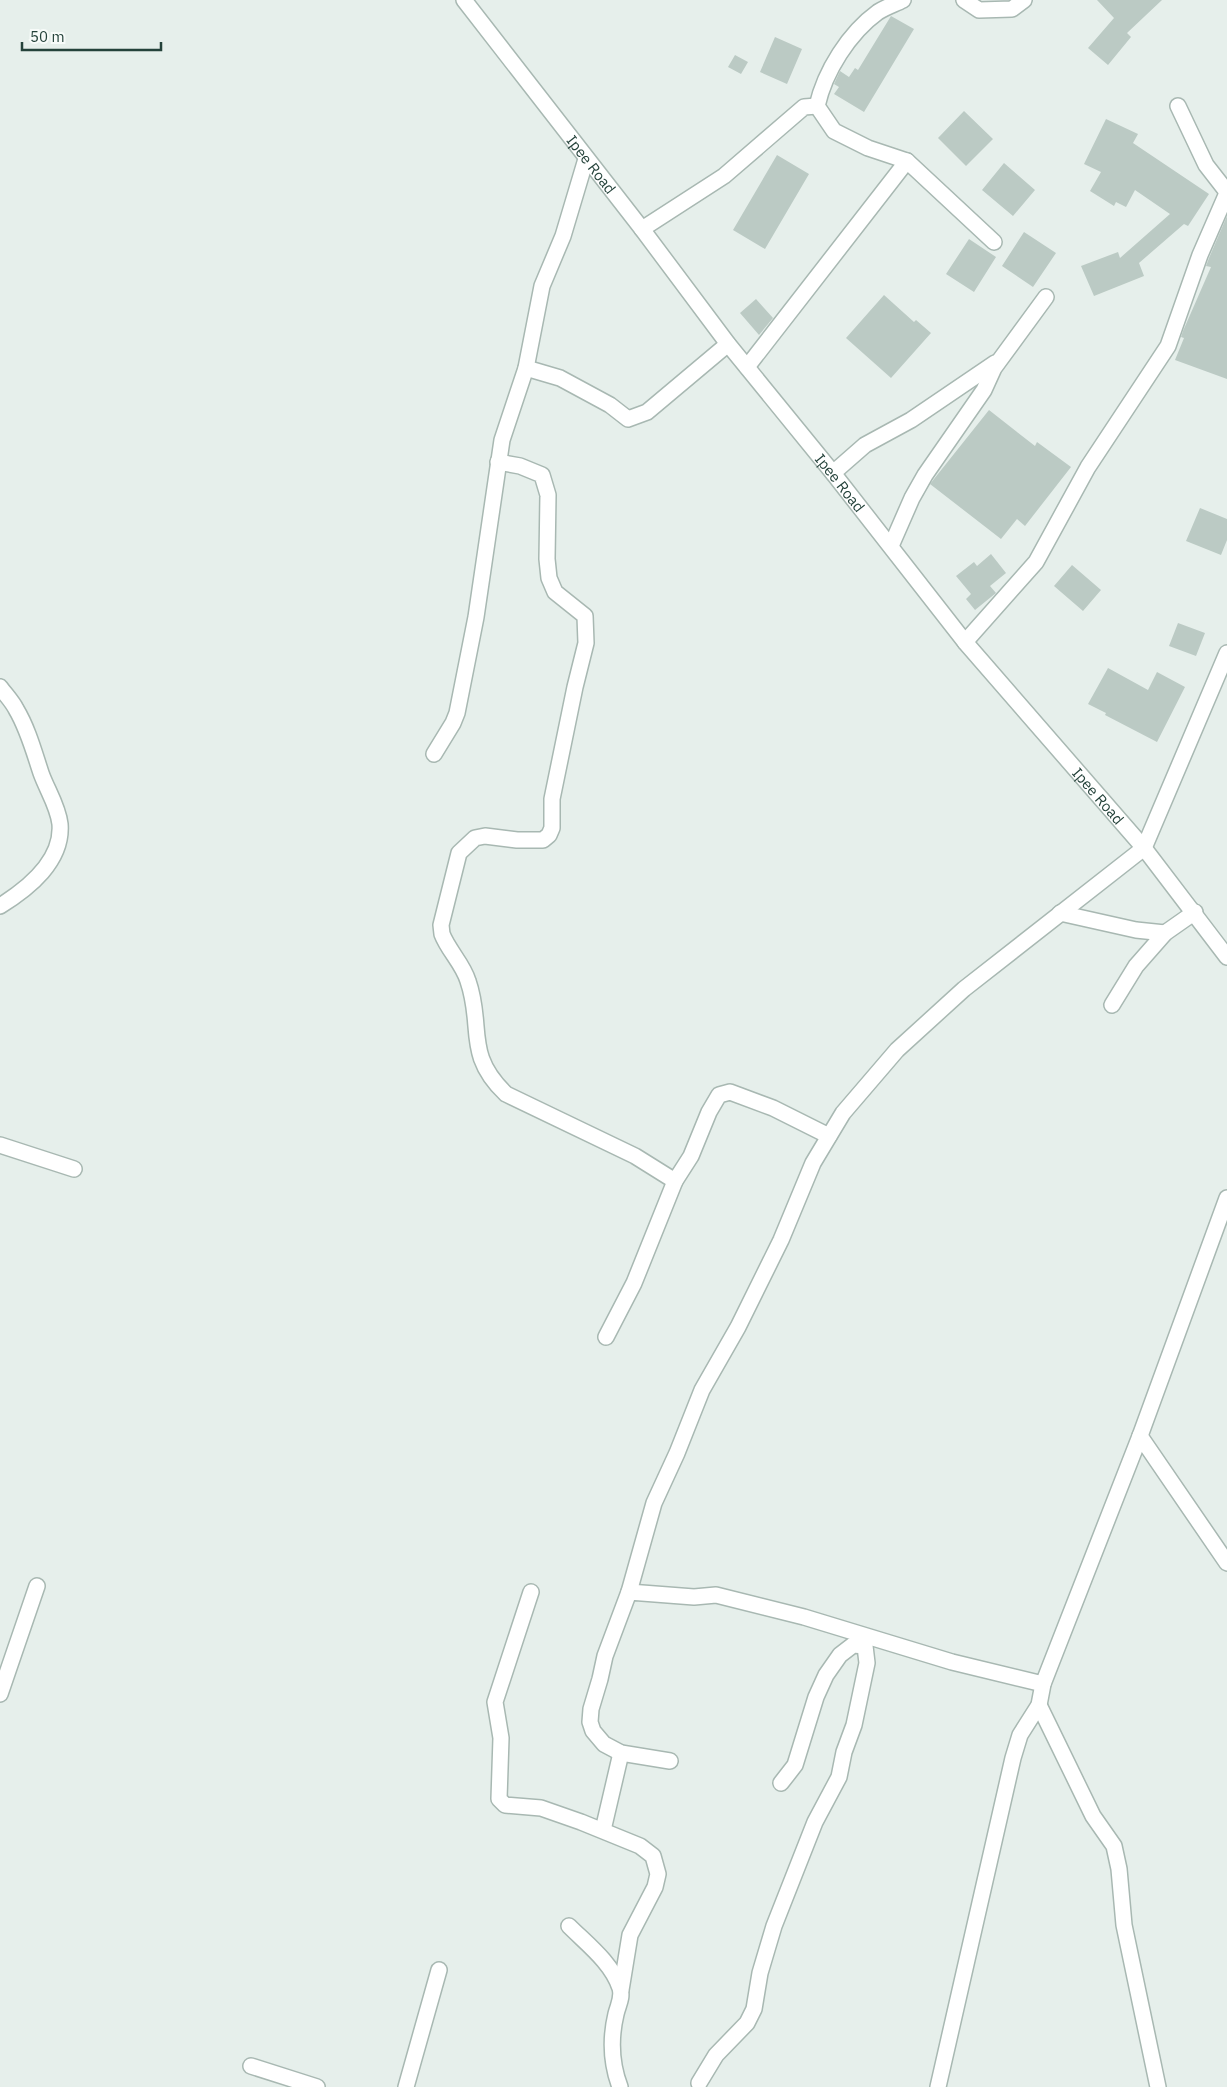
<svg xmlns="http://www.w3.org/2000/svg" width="1227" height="2087" viewBox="0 0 1227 2087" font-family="'IBM Plex Sans',sans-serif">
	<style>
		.building { fill: #bbcac4 }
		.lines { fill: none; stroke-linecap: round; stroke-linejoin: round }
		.minor-casing { stroke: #a8b8b2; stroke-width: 18 }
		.minor { stroke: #fff; stroke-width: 15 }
		.labels { text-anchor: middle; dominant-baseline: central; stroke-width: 4; stroke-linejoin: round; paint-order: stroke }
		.street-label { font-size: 15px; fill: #24423a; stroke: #f7fbf9 }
	</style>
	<rect width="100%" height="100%" fill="#e6efeb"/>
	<path class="building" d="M1097 0H1162L1127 33 1131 37 1108 65 1088 48 1114 18Z
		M891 16 914 29 864 112 834 94 839 87 834 84 840 71 849 77 855 68 858 70Z
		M775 37 802 49 787 84 760 72Z
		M735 55 748 62 741 74 728 67Z
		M964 111 993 139 966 166 938 138Z
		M1106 119 1138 134 1133 143 1209 194 1188 226 1184 224 1139 263 1144 276 1094 296 1081 266 1118 252 1120 258 1170 214 1135 190 1126 207 1116 202 1114 206 1090 191 1101 172 1084 164Z
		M777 155 809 174 765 249 733 230Z
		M1004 163 1035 190 1013 216 982 190Z
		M1227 216V379L1175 360 1184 338 1181 337 1183 331 1211 267 1206 266 1209 258Z
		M1024 232 1056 253 1033 287 1002 266Z
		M969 239 996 257 974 292 946 274Z
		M884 295 914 322 916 320 931 333 891 378 846 338Z
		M756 299 773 318 759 335 740 313Z
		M989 410 1035 446 1037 442 1071 467 1025 526 1017 519 1001 539 930 484Z
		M1200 508 1227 519V540L1221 555 1186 541Z
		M991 554 1006 573 990 586 996 593 975 610 966 599 971 594 956 576 974 562 977 566Z
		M1072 565 1101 590 1083 611 1054 586Z
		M1178 623 1205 633 1196 656 1169 646Z
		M1108 668 1148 690 1157 672 1185 687 1157 742 1105 715 1106 713 1088 704Z"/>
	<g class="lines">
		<g class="minor-casing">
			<g id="minor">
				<path id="s1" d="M464 0 642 229 728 344 833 473 965 642 1144 848 1227 957"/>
				<path d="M964 0 979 10 1012 9 1024 0"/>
				<path d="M1178 106 1206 165 1227 192"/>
				<path d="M907 161 994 242"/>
				<path d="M642 229 724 176 804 107 817 106"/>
				<path d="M747 367 907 161 868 148 834 131 817 106C825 71 849 33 878 12 886 7 895 4 903 0"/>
				<path d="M526 368 560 378 610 405 628 419 647 412 728 344"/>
				<path d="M498 462 520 466 542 475 548 495 547 559 549 578 555 592 585 616 586 643 575 687 552 799V828L549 835 543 840H517L485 836 475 838 459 853 441 925 442 934C448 950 463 964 468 981 484 1027 464 1054 506 1094L635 1156 675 1181"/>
				<path d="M833 473 865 445 911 420 995 363"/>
				<path d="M891 546 912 498 925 475 984 390 994 368 1046 297"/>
				<path d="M965 642 1036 562 1088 467 1168 346 1200 255 1227 193"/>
				<path d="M0 687C5 694 12 701 16 709 28 729 34 752 41 773 47 790 58 806 60 824 63 861 29 888 0 906"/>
				<path d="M434 754 453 723 457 713 476 617 502 440 526 368 542 286 563 236 586 159"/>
				<path d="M1060 913 1136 930 1165 933"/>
				<path d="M1112 1005 1136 966 1165 933 1195 912"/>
				<path d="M0 1145 74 1169"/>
				<path d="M606 1337 634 1283 675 1181 691 1156 709 1112 719 1095 730 1092 773 1108 829 1136"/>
				<path d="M1140 1436 1227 1563"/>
				<path d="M531 1592 495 1702 501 1738 499 1799 505 1805 541 1808 581 1822 640 1846 653 1856 658 1874 655 1887 630 1935 621 1990"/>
				<path d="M629 1592 654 1503 677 1453 702 1390 738 1327 781 1240 813 1163 843 1113 897 1050 964 989 1144 848 1227 653"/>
				<path d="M0 1694 37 1586"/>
				<path d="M1039 1705 1093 1816 1114 1846 1119 1869 1124 1925 1158 2087"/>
				<path d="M670 1761 621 1753 604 1744 593 1731 590 1722 591 1709 600 1679 605 1656 629 1592 694 1597 716 1595 804 1617 952 1662 1043 1684"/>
				<path d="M603 1830 621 1753"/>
				<path d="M569 1926C587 1944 612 1963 620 1988 623 1998 618 2005 616 2014 610 2039 611 2063 620 2087"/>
				<path d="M251 2066 317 2087"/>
				<path d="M699 2083 716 2055 747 2023 754 2009 760 1973 774 1926 815 1822 839 1777 844 1752 854 1725 867 1663 865 1646 853 1645 840 1655 826 1675 816 1697 795 1765 781 1783"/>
				<path d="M406 2087 439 1970"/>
				<path d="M938 2087 1013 1758 1020 1735 1039 1705 1043 1684 1140 1436 1227 1198"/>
			</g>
		</g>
		<use href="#minor" class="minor"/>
	</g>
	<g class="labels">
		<g class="street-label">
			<text stroke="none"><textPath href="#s1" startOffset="208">Ipee Road</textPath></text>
			<text stroke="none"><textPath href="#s1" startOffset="612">Ipee Road</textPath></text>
			<text stroke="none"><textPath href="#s1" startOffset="1018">Ipee Road</textPath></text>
		</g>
	</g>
	<path d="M22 42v8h139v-8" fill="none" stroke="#24423a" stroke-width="2.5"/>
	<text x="30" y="42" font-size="15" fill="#24423a" stroke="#f7fbf9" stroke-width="4" paint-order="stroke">50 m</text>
</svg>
